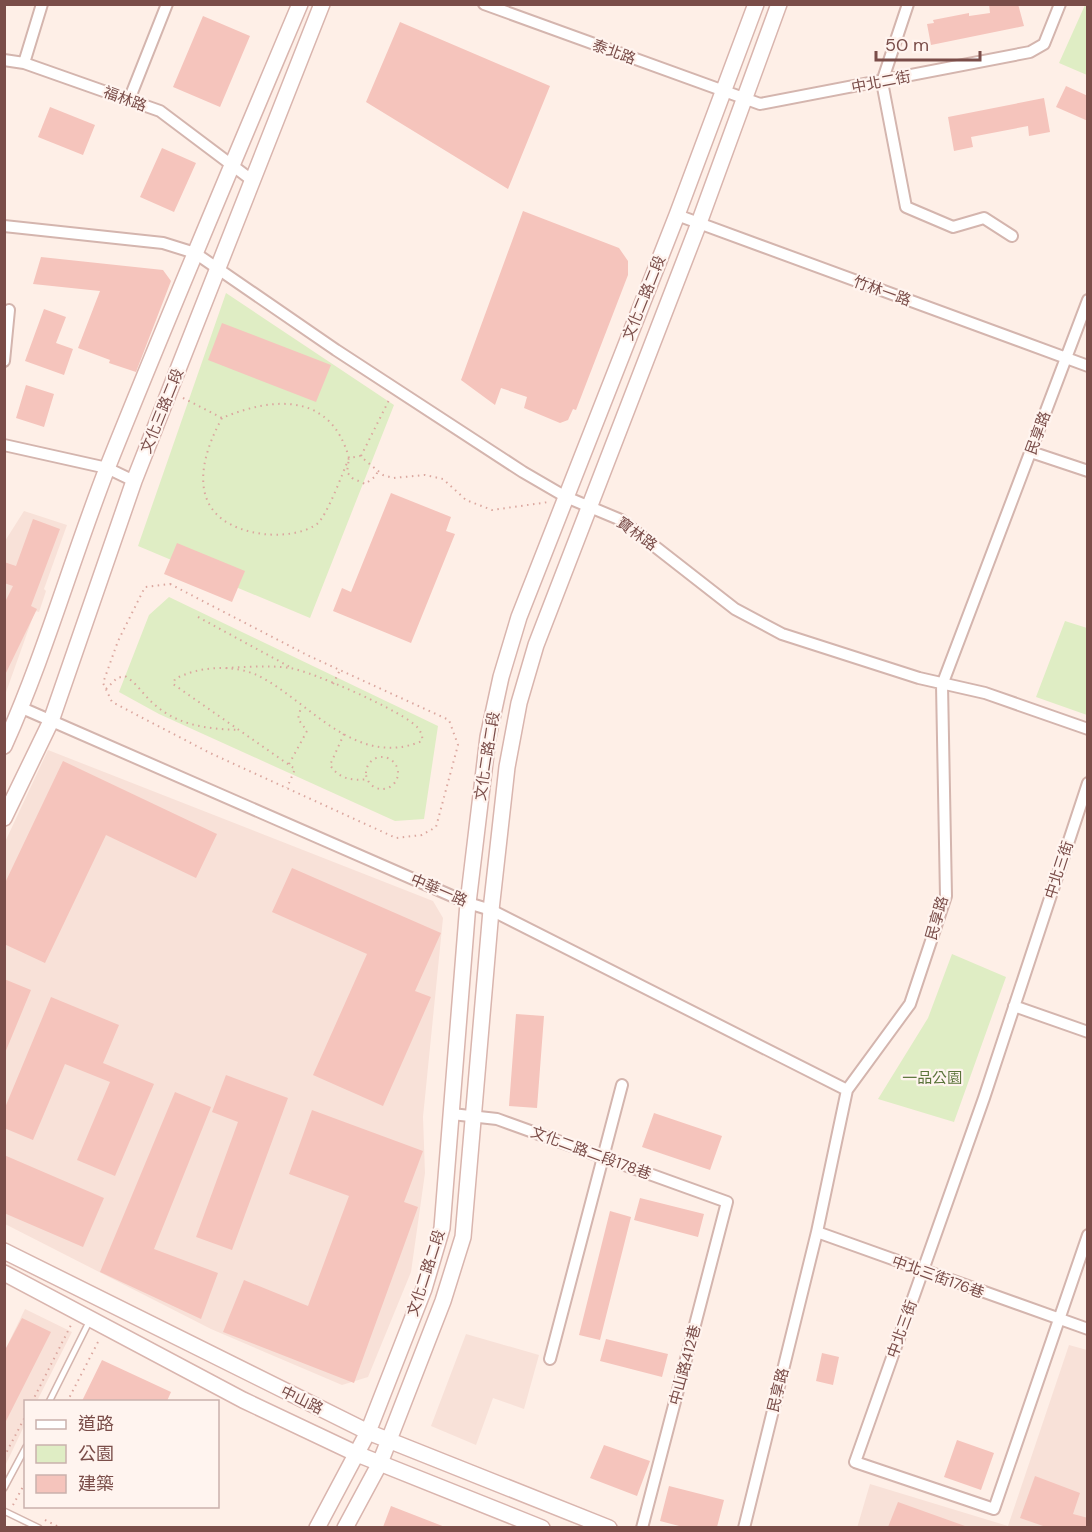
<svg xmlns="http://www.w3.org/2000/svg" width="1092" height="1532" viewBox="0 0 1092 1532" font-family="'DM Sans','Noto Sans TC',sans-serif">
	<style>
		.residential { fill: #f8e1d8 }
		.green { fill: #dfedc4 }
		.building { fill: #f5c4bc }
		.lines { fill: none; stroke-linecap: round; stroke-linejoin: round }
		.lane-casing { stroke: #d4b5ae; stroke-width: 8 }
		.street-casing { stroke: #d4b5ae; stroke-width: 14 }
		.secondary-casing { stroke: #d9b5ae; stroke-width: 18 }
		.path { stroke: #dba79f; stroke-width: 2; stroke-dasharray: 1.5 4.5; stroke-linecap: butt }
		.lane { stroke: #fff; stroke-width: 5 }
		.street { stroke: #fff; stroke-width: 10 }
		.secondary { stroke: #fff; stroke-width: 15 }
		.labels { text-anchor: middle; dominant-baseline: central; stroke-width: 4.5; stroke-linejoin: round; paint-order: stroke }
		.street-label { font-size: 15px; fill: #7a4d49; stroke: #fff4ef }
		.park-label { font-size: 15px; fill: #5b743b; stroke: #fff4ef }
	</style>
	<rect width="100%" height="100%" fill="#feefe7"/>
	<path class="residential" d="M24 511 67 525 44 589 46 591 39 612 35 611 5 695V541Z
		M48 750 433 901 443 918 423 1117 425 1173 411 1272 368 1377 342 1385 211 1329 5 1224V842Z
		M25 1309 72 1332 37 1401 26 1402 25 1424 5 1466V1350Z
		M466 1334 539 1355 524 1409 493 1398 476 1445 431 1426Z
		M1069 1345 1087 1350V1527L857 1528 870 1484 1008 1526Z"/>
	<path class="green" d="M1085 5H1088L1087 75 1059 63Z
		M226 293 394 405 310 618 138 546Z
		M169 597 438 726 424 819 395 821 159 714 119 692 149 615Z
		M1065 621 1087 628V715L1036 697Z
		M952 954 1006 977 954 1122 878 1099 928 1018Z"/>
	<path class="building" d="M989 4H1018L1024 26 931 45 927 24 934 23 933 20 969 13V16L990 13Z
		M203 16 250 36 220 107 173 87Z
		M400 22 550 86 508 189 366 102Z
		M1066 86 1088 96V121L1056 107Z
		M1044 98 1050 132 1029 136 1028 126 971 137 973 147 954 151 948 117Z
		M50 107 95 125 83 155 38 137Z
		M162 148 196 163 174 212 140 197Z
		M523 211 619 248 628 261V275L576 410 573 409 568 420 560 423 524 408 527 397 501 388 495 405 461 380Z
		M41 257 163 270 171 281 136 372 109 363 110 360 78 348 100 291 33 284Z
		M44 309 66 317 56 343 73 349 64 375 25 361Z
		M222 323 331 365 316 402 208 360Z
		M26 385 54 394 44 427 16 418Z
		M391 493 451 517 446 531 455 534 411 643 333 611 342 588 351 592Z
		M33 519 60 529 31 606 37 609 4 677V604L13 586 4 583V562L16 566Z
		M177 543 245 571 232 602 164 574Z
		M63 761 217 834 196 878 106 835 45 963 4 944V885Z
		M292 868 441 933 415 991 431 997 383 1106 313 1075 367 954 272 912Z
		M4 979 31 990 5 1053H4Z
		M51 997 119 1025 103 1063 154 1084 115 1176 77 1160 110 1082 65 1064 33 1140 4 1128V1110Z
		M516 1014 544 1016 537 1108 509 1106Z
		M226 1075 288 1098 232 1250 196 1237 238 1122 212 1112Z
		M175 1092 211 1107 154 1249 218 1273 201 1319 100 1272Z
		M312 1110 423 1151 404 1202 418 1207 354 1383 223 1332 244 1280 308 1306 349 1196 289 1174Z
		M654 1113 722 1136 710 1170 642 1147Z
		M4 1155 104 1198 83 1247 4 1213Z
		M640 1198 704 1214 698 1237 634 1220Z
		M610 1211 631 1217 600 1340 579 1335Z
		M22 1318 51 1332 4 1425V1352Z
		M606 1339 668 1354 662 1377 600 1361Z
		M822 1353 839 1357 833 1385 816 1381Z
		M102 1360 171 1392 167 1401H82Z
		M957 1440 994 1453 981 1490 944 1477Z
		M604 1445 650 1461 637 1496 590 1478Z
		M1035 1476 1080 1493 1073 1514 1088 1518V1527H1046L1020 1518Z
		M669 1486 724 1500 717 1527H683L660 1521Z
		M898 1502 965 1526V1527H888Z
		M391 1506 445 1527H383Z"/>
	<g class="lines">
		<g class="lane-casing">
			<path id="lane" d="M49 1402 90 1320
				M4 1488 26 1447
				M4 1511 39 1528"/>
		</g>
		<g class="street-casing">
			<path id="street" d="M484 4 760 104 1030 52 1044 44 1060 4
				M908 4 882 82 906 207 953 227 984 218 1012 236
				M4 60 24 63 160 111 253 181
				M24 63 42 4
				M129 100 167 4
				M677 215 1088 366
				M4 226 163 243 195 253 336 350 523 472 566 497 621 520 735 609 782 634 919 678 985 693 1088 729
				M4 361 9 310
				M4 445 107 468 134 481
				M1031 452 1088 471
				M22 708 468 903 491 910 847 1090
				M1088 783 984 1098 855 1462 994 1509 1088 1235
				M1014 1006 1088 1032
				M452 1114 497 1119 727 1202 642 1528
				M817 1232 1088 1329
				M550 1359 622 1085
				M744 1528 817 1232 847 1090 910 1004 946 896 942 685 1088 300"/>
		</g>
		<g class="secondary-casing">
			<path id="secondary" d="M4 746C45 655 72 558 108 466 170 311 235 158 300 4
				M4 818 51 721 134 481 322 4
				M4 1251 368 1432 609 1528
				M4 1273 243 1400 357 1454 542 1528
				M317 1528 368 1432 424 1289 442 1228 468 903 488 737 501 677 519 617 677 215 756 4
				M345 1528 380 1463 443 1301 463 1237 491 910 507 767 519 703 536 645 699 223 779 4"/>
		</g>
		<path class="path" d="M183 398 222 418C275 396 331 393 349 458L360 456 383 475 393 478 425 475 443 479 466 500 492 510 549 502
			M222 418C193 471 191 524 263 534 280 536 303 534 317 524 327 516 343 472 349 458L347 472 352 478 365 484 376 476 378 470
			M361 456 389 400
			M170 584 307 655 449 720 458 745 436 827 422 835 396 838 210 753 112 702 103 683 118 641 145 587Z
			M198 617 290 667
			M226 668C247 667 269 665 290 668 311 671 405 712 418 728 421 732 423 736 422 741 356 769 311 703 259 676 234 664 199 666 175 679L173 684 295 769 287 788
			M333 684 340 670
			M106 689 117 678 125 676C138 684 144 696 155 705 179 726 209 729 239 730
			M344 734 330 765C339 779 352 781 368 779
			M366 773a16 16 0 1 1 32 0a16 16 0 1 1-32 0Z
			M289 764 307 731 298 719 301 707
			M32 1402 71 1325
			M67 1402 99 1340
			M4 1457 26 1415
			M13 1505 26 1481
			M45 1520 61 1528"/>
		<use href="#lane" class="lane"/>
		<use href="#street" class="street"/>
		<use href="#secondary" class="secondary"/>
	</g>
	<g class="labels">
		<g class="street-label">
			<text transform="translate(614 52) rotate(20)">泰北路</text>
			<text transform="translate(881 82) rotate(-11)">中北二街</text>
			<text transform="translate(125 99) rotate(20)">福林路</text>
			<text transform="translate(882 291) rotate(20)">竹林一路</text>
			<text transform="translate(644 298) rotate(-68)">文化二路二段</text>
			<text transform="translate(162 411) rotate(-68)">文化三路二段</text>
			<text transform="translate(1038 433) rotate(-70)">民享路</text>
			<text transform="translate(637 534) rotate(36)">寶林路</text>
			<text transform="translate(487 756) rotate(-81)">文化二路二段</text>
			<text transform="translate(1059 870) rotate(-72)">中北三街</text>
			<text transform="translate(439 890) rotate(23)">中華一路</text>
			<text transform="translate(937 918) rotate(-74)">民享路</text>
			<text transform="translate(591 1153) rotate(20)">文化二路二段178巷</text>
			<text transform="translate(426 1273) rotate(-72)">文化二路二段</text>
			<text transform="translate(938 1277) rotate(20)">中北三街176巷</text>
			<text transform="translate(902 1329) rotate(-70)">中北三街</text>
			<text transform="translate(685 1365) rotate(-75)">中山路412巷</text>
			<text transform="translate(778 1390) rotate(-76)">民享路</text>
			<text transform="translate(302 1400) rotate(26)">中山路</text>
		</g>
		<g class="park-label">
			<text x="932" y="1078">一品公園</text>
		</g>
	</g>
	<rect width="1092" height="1532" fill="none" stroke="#7a4d49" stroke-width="12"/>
	<rect x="24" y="1400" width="195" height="108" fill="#fff4ef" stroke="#cab1ad" stroke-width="1.5"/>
	<rect x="36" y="1420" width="30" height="9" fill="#ffffff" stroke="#cab1ad" stroke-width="1.5"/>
	<text x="78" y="1430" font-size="18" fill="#7a4d49">道路</text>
	<rect x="36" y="1445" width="30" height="18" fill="#dfedc4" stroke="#cab1ad" stroke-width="1.5"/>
	<text x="78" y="1460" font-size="18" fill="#7a4d49">公園</text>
	<rect x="36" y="1475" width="30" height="18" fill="#f5c4bc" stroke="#cab1ad" stroke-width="1.5"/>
	<text x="78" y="1490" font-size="18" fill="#7a4d49">建築</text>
	<path d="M876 51v9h104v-9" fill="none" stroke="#7a4d49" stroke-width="3"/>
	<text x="885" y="51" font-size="18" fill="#7a4d49" stroke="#fff4ef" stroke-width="4.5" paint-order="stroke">50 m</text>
</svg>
